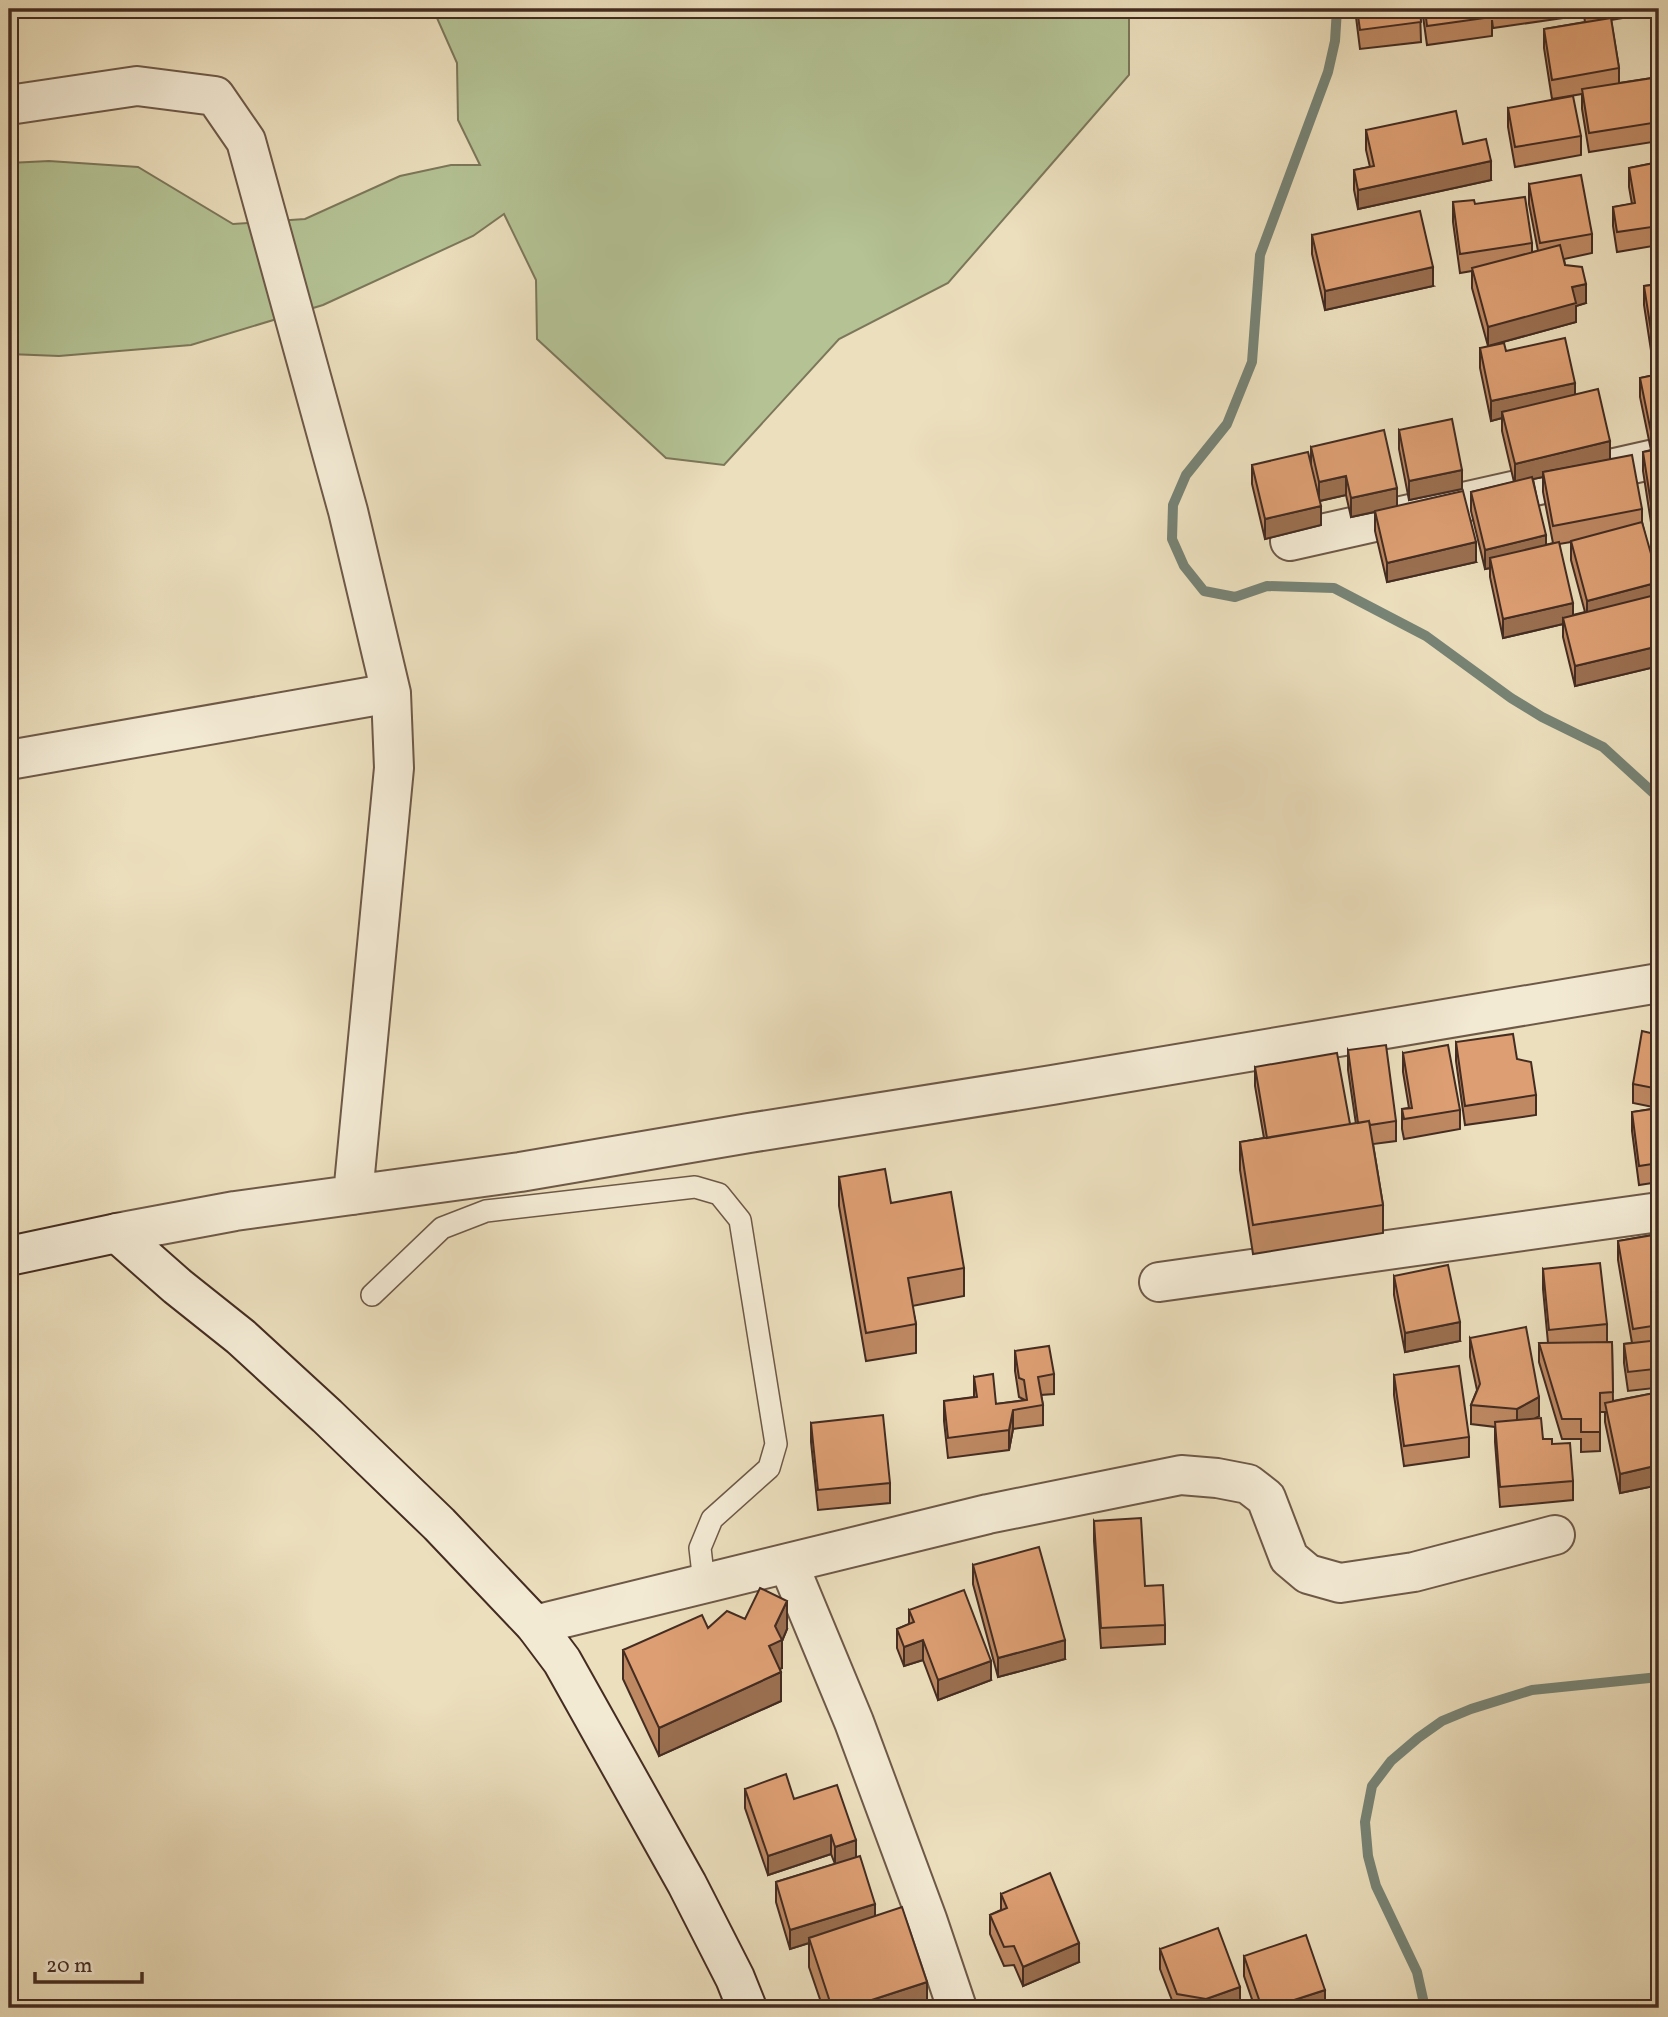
<svg xmlns="http://www.w3.org/2000/svg" width="1668" height="2017" viewBox="0 0 1668 2017" font-family="Vollkorn,serif">
	<style>
		.green { fill: #b4c294; stroke: #7c775a; stroke-width: 2 }
		.lines { fill: none; stroke-linecap: round; stroke-linejoin: round }
		.stream { stroke: #778375; stroke-width: 10 }
		.lane-casing { stroke: #6e5948; stroke-width: 24 }
		.street-casing { stroke: #6e5948; stroke-width: 42 }
		.secondary-casing { stroke: #442c21; stroke-width: 42 }
		.lane { stroke: #f3ead4; stroke-width: 21 }
		.street { stroke: #f3ead4; stroke-width: 38 }
		.secondary { stroke: #f3ead4; stroke-width: 38 }
		.wall { fill: #bd8862; stroke: #442c21; stroke-width: 2; fill-rule: evenodd }
		.shaded-wall { fill: #9a6f50; stroke: #442c21; stroke-width: 2 }
		.building { fill: #dc9e72; stroke: #442c21; stroke-width: 2 }
	</style>
	<rect width="100%" height="100%" fill="#ecdfbd"/>
	<filter id="stains"><feTurbulence type="fractalNoise" baseFrequency=".00286" numOctaves="4"/><feColorMatrix values="0 0 0 0 .2 0 0 0 0 .09 0 0 0 0 .02 0 0 0 .5 -.17"/></filter>
	<radialGradient id="worn" r=".72"><stop offset=".6" stop-color="#630" stop-opacity="0"/><stop offset="1" stop-color="#630" stop-opacity=".3"/></radialGradient>
	<path class="green" d="M433 9H1129V75L948 283 839 339 724 465 666 458 537 339 536 280 504 214 473 236 323 305 191 345 59 356 9 354V163L49 161 138 167 233 224 305 219 400 176 451 165H480L458 120 457 63Z"/>
	<g class="lines">
		<path class="stream" d="M1337 9 1335 41 1328 72 1260 255 1252 362 1227 424 1186 475 1173 505 1172 539 1184 566 1204 591 1235 597 1267 586 1334 588 1426 636 1511 698 1542 717 1603 747 1659 798
			M1425 2008 1417 1972 1376 1886 1368 1856 1365 1822 1372 1786 1391 1761 1418 1738 1442 1721 1471 1709 1532 1690 1659 1677"/>
		<g class="lane-casing">
			<path id="lane" d="M372 1295 442 1228 486 1211 695 1187 719 1194 740 1220 776 1444 769 1468 712 1519 700 1548 704 1583"/>
		</g>
		<g class="street-casing">
			<path id="street" d="M9 105 137 86 215 96 246 141 348 511 391 693 394 768 353 1195
				M1290 541 1659 458
				M9 760 391 693
				M117 1233 235 1211 520 1172 749 1133 1052 1085 1659 983
				M1159 1282 1659 1212
				M788 1563 854 1722 927 1919 957 2008
				M535 1625 988 1514 1181 1475 1217 1478 1248 1484 1266 1498 1289 1558 1308 1574 1340 1583 1414 1572 1555 1535"/>
		</g>
		<g class="secondary-casing">
			<path id="secondary" d="M9 1256 117 1233 177 1286 241 1337 327 1416 439 1524 535 1625 562 1661 687 1884 735 1978 747 2008"/>
		</g>
		<use href="#lane" class="lane"/>
		<use href="#street" class="street"/>
		<use href="#secondary" class="secondary"/>
	</g>
	<path class="wall" d="M1355 9H1420L1421 42 1360 49Z
		M1422 9H1564V18L1493 28 1492 20V36L1427 45Z
		M1583 9H1635V16L1611 20 1619 68V83L1659 77V141L1589 152 1582 109V94L1552 99 1544 48V29L1585 22Z
		M1641 9H1659V12L1642 15Z
		M1508 108 1581 136V155L1515 167 1508 127Z
		M1366 130 1463 144 1491 180 1358 209 1354 190V170L1370 167 1366 150Z
		M1659 162V245L1617 252 1613 226V207L1632 204 1629 187V168Z
		M1529 184 1592 234V253L1564 259 1565 265 1586 303 1576 306V322L1488 346 1472 288V271L1460 273 1453 222V202L1475 204 1532 243V252L1538 251 1529 204Z
		M1312 235 1433 286 1325 310 1312 254Z
		M1659 284V355L1652 357 1644 305V286Z
		M1480 348 1506 351 1575 394 1610 459 1642 509V522L1659 594V666L1575 686 1563 637V624L1503 638 1490 577V568L1485 569 1471 511V492L1514 482 1502 431V418L1491 421 1480 368ZM1543 477V492L1553 543 1546 545 1533 479ZM1571 542V560L1585 612 1573 615 1559 544Z
		M1659 374V557L1656 540V528L1652 529 1643 471V452L1651 450 1640 397V378Z
		M1399 430 1462 489 1409 500 1399 449Z
		M1311 447 1397 506 1476 562 1387 582 1375 531V512L1351 517 1346 495 1320 501 1321 525 1265 539 1252 484V465L1311 464Z
		M1659 1035V1182L1639 1185 1632 1131V1112L1658 1108 1633 1103V1084Z
		M1456 1042 1536 1095V1115L1465 1125 1456 1061Z
		M1348 1050 1396 1121V1141L1373 1144 1383 1205V1233L1253 1254 1240 1170V1142L1264 1138 1255 1086V1067L1350 1124H1356L1348 1070Z
		M1403 1053 1460 1110V1129L1404 1139 1402 1129V1109L1409 1108 1403 1072Z
		M839 1177 891 1203 964 1268V1296L912 1306 916 1324V1353L866 1361 839 1206Z
		M1659 1234V1485L1620 1493 1605 1422V1412H1600V1451L1581 1452V1439H1562L1539 1362V1343H1548L1543 1289V1269L1607 1324V1342H1612L1613 1401 1655 1393 1654 1388 1628 1391 1624 1363V1344L1632 1343 1618 1260V1241Z
		M1394 1276 1460 1341 1405 1352 1394 1295Z
		M1470 1338 1539 1416 1534 1419 1543 1439 1552 1444 1573 1481V1500L1500 1507 1495 1442V1427L1471 1424V1405L1477 1390 1470 1357Z
		M1015 1351 1054 1374V1394L1041 1395 1043 1405V1425L1013 1429 1009 1450 948 1458 944 1421V1401L974 1397V1377L996 1404 1025 1400 1019 1397 1015 1371Z
		M1394 1375 1469 1437V1457L1404 1466 1394 1395Z
		M811 1423 890 1483V1503L818 1510 811 1442Z
		M1094 1521 1145 1586 1165 1625V1644L1101 1648 1094 1541Z
		M973 1565 1065 1659 998 1677 973 1584Z
		M909 1610 991 1680 938 1700 923 1660 904 1666 897 1648V1629L909 1624Z
		M708 1628 787 1629 782 1641V1668L779 1669 781 1701 659 1756 623 1679V1650Z
		M745 1789 794 1799 856 1858 875 1916 927 2008H823L809 1967V1943L790 1949 776 1902V1882L835 1864 831 1854 768 1875 745 1808Z
		M1001 1894 1079 1962 1023 1986 1014 1965 1004 1966 990 1934V1915L1001 1910Z
		M1160 1949 1240 2006 1234 2008H1175L1160 1969Z
		M1244 1956 1325 2008H1255L1244 1976Z"/>
	<path class="shaded-wall" d="M1491 161V180L1358 209V190Z
		M1433 267V286L1325 310V291Z
		M1586 284V303L1576 306V322L1488 346V327L1572 287Z
		M1575 383V403L1502 412V418L1491 421V401Z
		M1659 431V450L1651 452V432Z
		M1610 441V460L1543 472V477L1515 483V464Z
		M1462 470V489L1409 500V481Z
		M1346 476V495L1319 501V482Z
		M1397 488V507L1351 517V498Z
		M1321 506V525L1265 539V519Z
		M1546 535V554L1490 558V568L1485 569V550Z
		M1476 542V562L1387 582V563Z
		M1659 582V602L1587 621V601Z
		M1573 603V622L1563 618V624L1503 638V619Z
		M1659 646V666L1575 686V666Z
		M1460 1322V1341L1405 1352V1333Z
		M1539 1397V1416L1517 1429V1409Z
		M1013 1410V1429L1009 1450V1430Z
		M1659 1465V1485L1620 1493V1474Z
		M787 1601V1629L782 1641V1668L769 1674V1646L775 1626Z
		M923 1640V1660L904 1666V1647Z
		M1065 1640V1659L998 1677V1658Z
		M991 1661V1680L938 1700V1680Z
		M781 1672V1701L659 1756V1728Z
		M831 1835V1854L768 1875V1856Z
		M856 1840V1859L835 1866V1847Z
		M875 1904V1923L809 1938V1943L790 1949V1930Z
		M1079 1943V1962L1023 1986V1967Z
		M927 1982V2008H847Z
		M1240 1987V2006L1234 2008H1206V1999Z
		M1325 1990V2008H1269Z"/>
	<path class="building" d="M1357 9H1420L1421 22 1360 30Z
		M1425 9H1490L1492 17 1427 26Z
		M1611 18 1619 68 1552 80 1544 29Z
		M1659 77V122L1589 133 1582 89Z
		M1573 96 1581 136 1515 147 1508 108Z
		M1456 111 1463 144 1486 139 1491 161 1358 190 1354 170 1374 166 1366 130Z
		M1659 162V226L1617 232 1613 207 1635 203 1629 168Z
		M1581 175 1592 234 1540 243 1529 184Z
		M1525 197 1532 243 1460 254 1453 202 1474 200 1475 204Z
		M1420 211 1433 267 1325 291 1312 235Z
		M1560 245 1565 265 1582 267 1586 284 1572 287 1576 303 1488 327 1472 268Z
		M1659 284V336L1652 337 1644 286Z
		M1565 338 1575 383 1491 401 1480 348 1504 343 1506 351Z
		M1659 374V431L1651 432 1640 378Z
		M1598 389 1610 441 1515 464 1502 412Z
		M1452 419 1462 470 1409 481 1399 430Z
		M1384 430 1397 488 1351 498 1346 476 1319 482 1311 447Z
		M1659 449V508L1652 510 1643 452Z
		M1308 452 1321 506 1265 519 1252 465Z
		M1632 455 1642 509 1553 526 1543 472Z
		M1532 477 1546 535 1485 550 1471 492Z
		M1463 491 1476 542 1387 563 1375 511Z
		M1656 520H1659V538Z
		M1642 522 1659 582 1587 601 1571 541Z
		M1559 542 1573 603 1503 619 1490 558Z
		M1659 594V646L1575 666 1563 618Z
		M1642 1031 1659 1035V1089L1633 1084Z
		M1513 1034 1517 1059 1531 1062 1536 1095 1465 1106 1456 1042Z
		M1386 1045 1396 1121 1370 1125 1369 1121 1358 1123 1348 1050Z
		M1448 1045 1460 1110 1404 1119 1402 1109 1412 1108 1403 1053Z
		M1337 1053 1350 1124 1267 1138 1255 1067Z
		M1659 1108V1163L1639 1166 1632 1112Z
		M1369 1121 1383 1205 1253 1225 1240 1142Z
		M885 1169 891 1203 951 1192 964 1268 908 1278 916 1324 866 1333 839 1177Z
		M1659 1234V1325L1633 1329 1618 1241Z
		M1600 1263 1607 1324 1549 1330 1543 1269Z
		M1448 1265 1460 1322 1405 1333 1394 1276Z
		M1526 1327 1539 1397 1517 1409 1471 1405 1480 1384 1470 1338Z
		M1659 1340V1387H1656L1654 1369 1628 1372 1624 1344Z
		M1612 1342 1613 1392 1600 1393V1432H1581V1419H1562L1539 1343Z
		M1049 1346 1054 1374 1038 1377 1043 1405 1013 1410 1009 1430 948 1438 944 1401 977 1397 974 1377 993 1374 996 1404 1027 1400 1024 1380 1019 1378 1015 1351Z
		M1459 1366 1469 1437 1404 1446 1394 1375Z
		M1659 1392V1465L1620 1474 1605 1403Z
		M883 1415 890 1483 818 1490 811 1423Z
		M1541 1418 1543 1439H1552V1444L1570 1443 1573 1481 1500 1487 1495 1422Z
		M1141 1518 1145 1586 1163 1585 1165 1625 1101 1628 1094 1521Z
		M1039 1547 1065 1640 998 1658 973 1565Z
		M760 1588 787 1601 775 1626 782 1640 769 1646 781 1672 659 1728 623 1650 702 1615 708 1628 727 1611 745 1619Z
		M964 1590 991 1661 938 1680 923 1640 904 1647 897 1629 914 1622 909 1610Z
		M786 1774 794 1799 837 1785 856 1840 835 1847 831 1835 768 1856 745 1789Z
		M860 1856 875 1904 790 1930 776 1882Z
		M1050 1873 1079 1943 1023 1967 1014 1946 1004 1947 990 1915 1007 1908 1001 1894Z
		M902 1907 927 1982 847 2008H832L809 1938Z
		M1218 1928 1240 1987 1206 1999 1177 1994 1160 1949Z
		M1306 1935 1325 1990 1269 2008H1262L1244 1956Z"/>
	<rect width="1668" height="2017" fill="none" stroke="#ecdfbd" stroke-width="35"/>
	<rect x="10" y="10" width="1647" height="1996" fill="none" stroke="#442c21" stroke-width="3.5"/>
	<rect x="18" y="18" width="1633" height="1982" fill="none" stroke="#442c21" stroke-width="2"/>
	<path d="M35 1972v10h107v-10" fill="none" stroke="#442c21" stroke-width="3.5"/>
	<text x="46" y="1972" font-size="21" fill="#442c21" stroke="#f3ead4" stroke-width="5" paint-order="stroke">20 m</text>
	<rect width="100%" height="100%" filter="url(#stains)"/>
	<rect width="100%" height="100%" fill="url(#worn)"/>
</svg>
